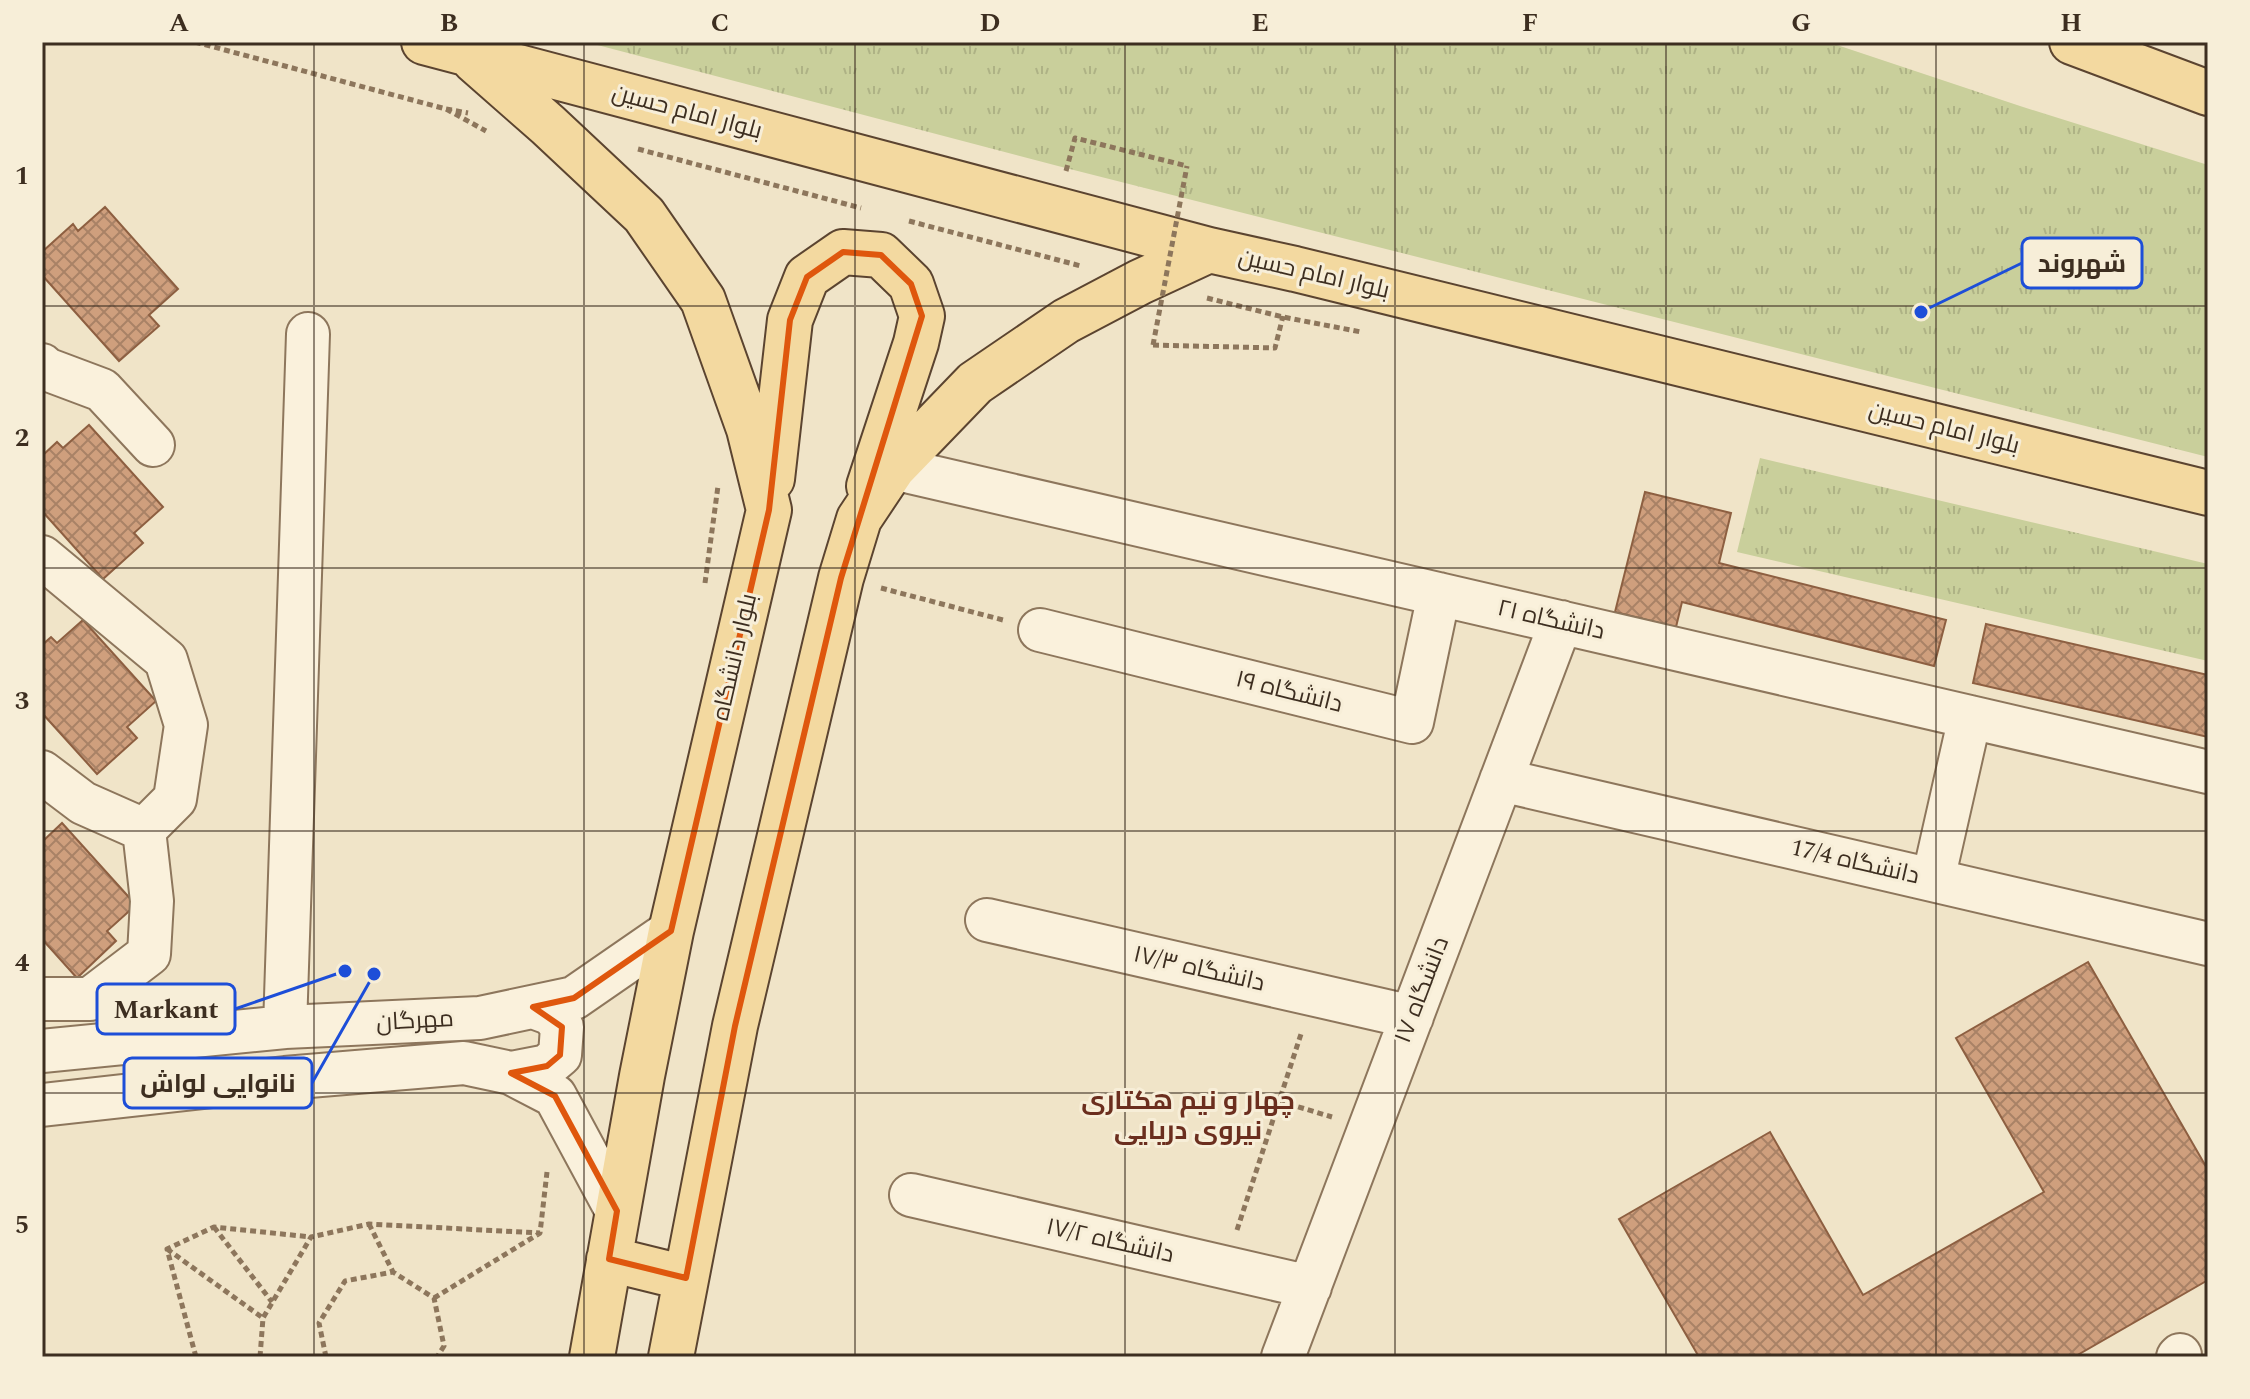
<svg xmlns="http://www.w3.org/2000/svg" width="2250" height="1399" viewBox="0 0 2250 1399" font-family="Spectral,Cairo,serif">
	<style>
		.grass { fill: url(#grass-tufts) }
		.building { fill: url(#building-cross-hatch); stroke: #8d5f41; stroke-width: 2 }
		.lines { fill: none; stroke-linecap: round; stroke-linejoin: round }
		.minor-casing { stroke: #8d765c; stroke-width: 46 }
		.major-casing { stroke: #5b4430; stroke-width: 48 }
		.path { stroke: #8d765c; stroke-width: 5; stroke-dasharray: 6 4; stroke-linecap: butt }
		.minor { stroke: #faf1dc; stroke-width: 42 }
		.major { stroke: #f3d9a0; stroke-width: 44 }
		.path-bridge { stroke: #8d765c; stroke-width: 5; stroke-dasharray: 6 4; stroke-linecap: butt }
		.marked { fill: none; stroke: #df570d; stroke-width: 6; stroke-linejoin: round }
		.grid { fill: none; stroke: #3d2e20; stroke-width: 2; stroke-opacity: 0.55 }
		.labels { text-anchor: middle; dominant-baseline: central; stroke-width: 6; stroke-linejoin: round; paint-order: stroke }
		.street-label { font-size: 24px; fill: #3d2e20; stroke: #f7eed8 }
		.neighbourhood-label { font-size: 26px; font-weight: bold; fill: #6b2e1e; stroke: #f7eed8 }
		.leader { fill: none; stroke: #1d4ed8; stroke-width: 3 }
		.callout-dot { fill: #1d4ed8; stroke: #f7eed8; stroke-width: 3 }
		.callout { fill: #f7eed8; stroke: #1d4ed8; stroke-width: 3 }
		.callout-label { font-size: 26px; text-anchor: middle; font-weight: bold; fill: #3d2e20 }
		.neatline { fill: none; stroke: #3d2e20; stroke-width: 3 }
		.grid-label { font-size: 26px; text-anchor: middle; font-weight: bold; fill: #3d2e20 }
	</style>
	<defs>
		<pattern id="grass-tufts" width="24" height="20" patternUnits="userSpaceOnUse" patternTransform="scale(2)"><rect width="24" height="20" fill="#c9cf9b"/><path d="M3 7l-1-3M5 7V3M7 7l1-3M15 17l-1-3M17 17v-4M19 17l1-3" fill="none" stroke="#aeb285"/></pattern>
		<pattern id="building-cross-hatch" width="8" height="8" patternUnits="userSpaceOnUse" patternTransform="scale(2)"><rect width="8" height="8" fill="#cf9f7d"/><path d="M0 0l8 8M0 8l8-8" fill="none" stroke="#a98266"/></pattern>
	</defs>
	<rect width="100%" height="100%" fill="#f0e4c8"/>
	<path class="grass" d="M586 42H1828L2020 106 2208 165V457L1058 166Z
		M1760 458 2208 564V661L1737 552Z"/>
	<path class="building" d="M105 207 178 289 149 315 159 326 119 361 42 275V252L73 224 78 231Z
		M89 425 163 507 134 533 143 543 103 579 42 511V456L57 442 63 448Z
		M1645 492 1731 513 1719 563 1946 620 1934 666 1682 602 1676 627 1615 612Z
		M83 620 156 701 127 727 137 738 97 774 42 713V645L51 637 57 643Z
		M1986 624 2208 675V737L1973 683Z
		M62 823 136 905 107 931 116 941 77 978 42 939V842Z
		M2088 962 2208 1170V1280L2074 1357H1699L1619 1219 1770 1132 1863 1295 2044 1192 1956 1038Z"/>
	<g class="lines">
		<g class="minor-casing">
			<path id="minor" d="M42 365 46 369 102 390 153 445
				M893 468 2208 772
				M42 557 166 660 186 725 175 799 144 830
				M1040 630 1412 722 1439 594
				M42 772 83 803 144 830
				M1501 780 2208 944
				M1933 880 1970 717
				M987 920 1412 1017
				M42 999H90L149 954 152 901 144 830
				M285 1027 308 334
				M42 1051 285 1027 480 1018 574 998 671 931
				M511 1073 547 1066 560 1055 562 1027 552 1014 533 1007
				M42 1105 285 1078 464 1063 511 1073 555 1096 617 1211
				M911 1195 1310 1287
				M1283 1357 1561 622
				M2178 1357 2180 1355"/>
		</g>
		<g class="major-casing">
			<path id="major" d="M424 42 1209 250 1295 269 2208 493
				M2072 42 2208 93
				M474 60 548 125 644 215 703 300 749 429 769 510 671 931 642 1076 592 1357
				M772 479 790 320 807 277 843 252 881 255 911 284 922 316 916 343 869 486
				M609 1259 686 1278
				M671 1357 735 1026 841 578 859 519 893 468 975 383 1066 321 1140 282 1209 250"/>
		</g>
		<path class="path" d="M195 42 446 109 486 131
			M446 109 468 113
			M638 149 861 208
			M1066 171 1075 138 1187 166
			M909 221 1081 266
			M1207 298 1283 317 1361 332
			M1153 345 1275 348 1283 316
			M705 583 718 486
			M881 588 1003 620
			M1279 1101 1332 1117
			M369 1224 393 1272
			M214 1227 272 1302
			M1237 1230 1301 1034
			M167 1249 263 1318
			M434 1298 540 1233 547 1172
			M196 1357 167 1249 214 1227 311 1237
			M260 1357 263 1318 311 1237 369 1224 540 1233
			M326 1357 319 1323 345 1281 393 1272 434 1298 444 1346 437 1357"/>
		<use href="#minor" class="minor"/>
		<use href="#major" class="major"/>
		<path class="path-bridge" d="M1153 345 1187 166"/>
	</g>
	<path class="marked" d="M843 252 881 255 911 284 922 316 841 578 735 1026 686 1278 609 1259 617 1211 555 1096 511 1073 547 1066 560 1055 562 1027 533 1007 574 998 671 931 769 510 790 320 807 277Z"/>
	<path class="grid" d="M314 42V1357M584 42V1357M855 42V1357M1125 42V1357M1395 42V1357M1666 42V1357M1936 42V1357M42 306H2208M42 568H2208M42 831H2208M42 1093H2208"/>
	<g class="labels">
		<g class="street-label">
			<text transform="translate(687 112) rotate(15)">بلوار امام حسین</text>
			<text transform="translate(1314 274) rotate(13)">بلوار امام حسین</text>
			<text transform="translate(1944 428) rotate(14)">بلوار امام حسین</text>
			<text transform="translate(1551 620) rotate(13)">دانشگاه ۲۱</text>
			<text transform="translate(735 657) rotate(-77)">بلوار دانشگاه</text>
			<text transform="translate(1289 692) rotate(14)">دانشگاه ۱۹</text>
			<text transform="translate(1855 862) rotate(13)">دانشگاه 17/4</text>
			<text transform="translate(1199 969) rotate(13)">دانشگاه ۱۷/۳</text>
			<text transform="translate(1422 990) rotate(-69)">دانشگاه ۱۷</text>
			<text transform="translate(415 1021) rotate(-3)">مهرگان</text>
			<text transform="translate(1110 1241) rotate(13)">دانشگاه ۱۷/۲</text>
		</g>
		<g class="neighbourhood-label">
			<text x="1188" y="1101">چهار و نیم هکتاری<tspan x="1188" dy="30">نیروی دریایی</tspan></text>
		</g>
	</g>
	<path class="leader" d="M1921 312L2022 263M345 971L235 1009M374 974L312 1083"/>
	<g class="callout-dot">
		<circle cx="1921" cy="312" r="8"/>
		<circle cx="345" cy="971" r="8"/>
		<circle cx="374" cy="974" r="8"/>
	</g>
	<g class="callout">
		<rect x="2022" y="238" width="120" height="50" rx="8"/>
		<rect x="97" y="984" width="138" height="50" rx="8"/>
		<rect x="124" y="1058" width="188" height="50" rx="8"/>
	</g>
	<g class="callout-label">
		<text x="2082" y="272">شهروند</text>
		<text x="166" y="1018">Markant</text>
		<text x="218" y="1092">نانوایی لواش</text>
	</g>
	<rect width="2250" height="1399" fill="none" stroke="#f7eed8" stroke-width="88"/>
	<rect x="44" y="44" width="2162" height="1311" class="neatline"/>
	<g class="grid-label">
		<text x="179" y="31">A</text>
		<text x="449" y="31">B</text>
		<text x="720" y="31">C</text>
		<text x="990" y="31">D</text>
		<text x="1260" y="31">E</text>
		<text x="1530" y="31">F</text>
		<text x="1801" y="31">G</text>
		<text x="2071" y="31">H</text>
		<text x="22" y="184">1</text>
		<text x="22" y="446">2</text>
		<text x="22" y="709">3</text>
		<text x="22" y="971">4</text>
		<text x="22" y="1233">5</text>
	</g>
</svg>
